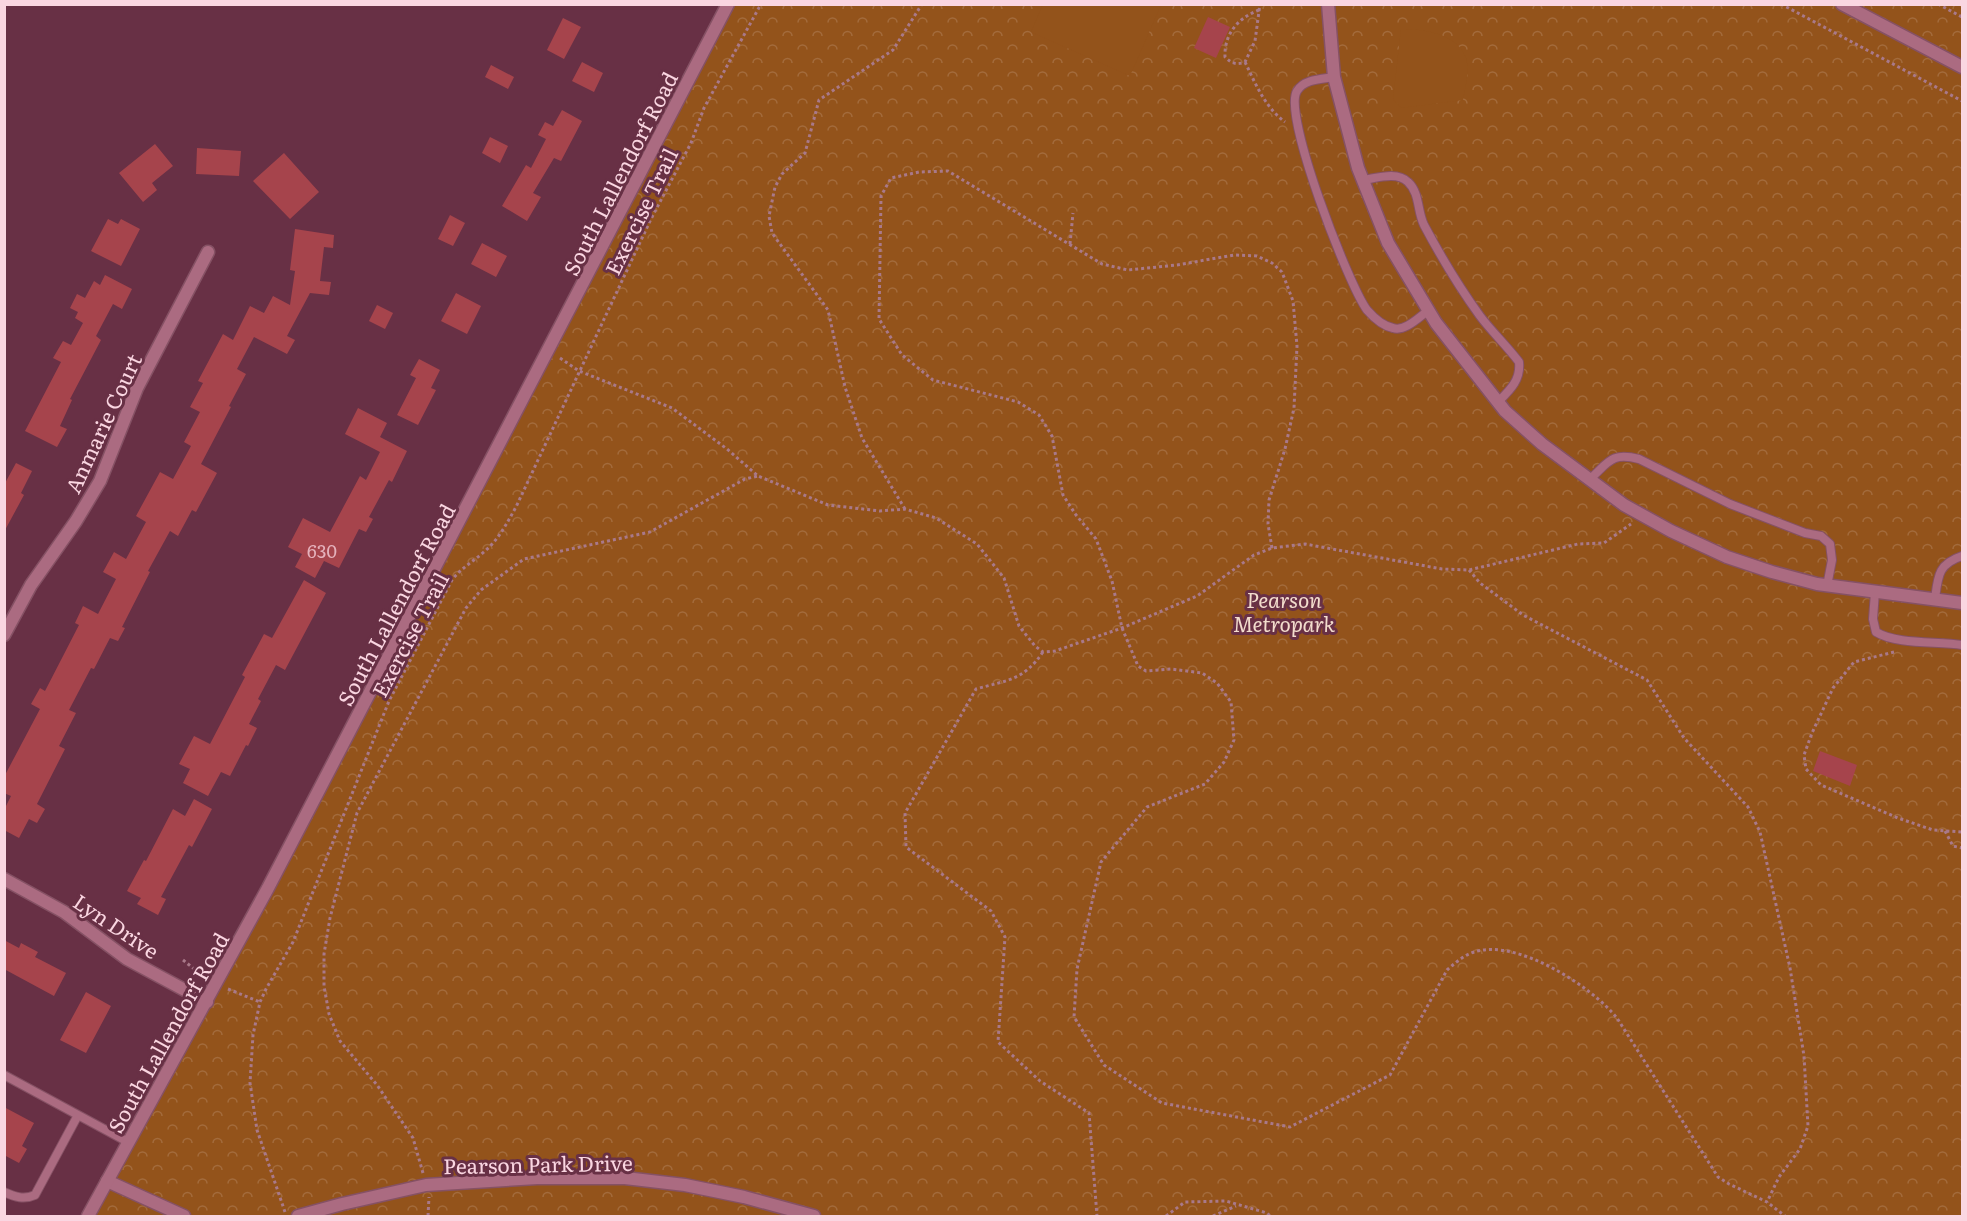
<svg xmlns="http://www.w3.org/2000/svg" width="1967" height="1221" viewBox="0 0 1967 1221" font-family="Literata,serif">
	<style>
		.forest { fill: url(#forest-crowns) }
		.pitch { fill: #93531b }
		.building { fill: #a6444c }
		.lines { fill: none; stroke-linecap: round; stroke-linejoin: round }
		.service-casing { stroke: #855164; stroke-width: 10 }
		.minor-casing { stroke: #855164; stroke-width: 15 }
		.tertiary-casing { stroke: #855164; stroke-width: 15 }
		.path { stroke: #a9798a; stroke-width: 3; stroke-dasharray: 3 3; stroke-linecap: butt }
		.service { stroke: #ab6b81; stroke-width: 8 }
		.minor { stroke: #ab6b81; stroke-width: 12 }
		.tertiary { stroke: #ab6b81; stroke-width: 12 }
		.labels { text-anchor: middle; dominant-baseline: central; stroke-width: 6; stroke-linejoin: round; paint-order: stroke }
		.number-label { font-size: 18px; fill: #e5b2bc }
		.street-label { font-size: 21px; fill: #fad6e1; stroke: #683045 }
		.park-label { font-size: 21px; font-style: italic; fill: #f3ddcd; stroke: #683045 }
	</style>
	<defs>
		<pattern id="forest-crowns" width="20" height="18" patternUnits="userSpaceOnUse" patternTransform="scale(1.5)"><rect width="20" height="18" fill="#93531b"/><path d="M2 6a3 3 0 1 1 6 0M12 15a3 3 0 1 1 6 0" fill="none" stroke="#a36b3c"/></pattern>
	</defs>
	<rect width="100%" height="100%" fill="#683045"/>
	<path class="forest" d="M728 5H1962V1216H88Z"/>
	<path class="pitch" d="M1043 4H1161V5L1130 76 1031 32Z
		M1401 29C1423 29 1457 33 1466 58 1470 71 1465 88 1463 100L1401 108 1393 99Z"/>
	<path class="building" d="M1208 17 1230 27 1216 58 1194 48Z
		M563 18 581 27 564 59 547 50Z
		M582 62 603 73 594 92 572 81Z
		M491 65 514 77 508 89 485 77Z
		M562 110 582 121 561 161 554 158 533 193 541 197 527 221 502 206 526 165 531 168 546 139 538 135 545 122 553 126Z
		M490 137 508 146 500 163 482 153Z
		M155 144 173 166 152 183 157 190 143 202 119 173Z
		M197 148 241 151 239 176 196 174Z
		M284 153 319 192 290 219 253 181Z
		M450 215 465 223 453 246 438 239Z
		M108 219 118 224 121 219 140 229 121 266 91 251Z
		M295 229 334 235 333 248 324 247 320 281 331 282 329 295 310 293 287 336 295 340 287 354 254 337 237 369 246 374 229 406 231 407 201 464 217 473 196 512 192 510 178 536 170 531 148 571 150 572 122 627 125 628 118 641 110 638 94 669 91 668 69 710 76 713 59 746 65 749 37 804 45 809 37 823 29 819 19 838 4 830V810L11 796 4 793V777L40 709 31 704 40 688 45 691 79 625 75 623 83 606 98 614 116 579 103 572 114 552 126 559 146 522 136 516 160 472 173 479 191 446 184 442 200 412 190 407 203 383 198 381 223 334 233 340 250 306 264 313 273 296 290 305 295 271 290 270Z
		M482 243 507 256 496 277 471 264Z
		M105 275 132 289 122 309 113 304 96 336 101 340 70 399 72 400 60 426 67 429 57 447 25 431 61 362 53 358 63 341 71 345 83 323 75 318 78 312 70 308 77 294 85 298 94 281 100 285Z
		M456 293 481 306 467 334 441 321Z
		M377 305 393 313 385 329 369 321Z
		M419 359 440 370 431 388 436 390 418 425 397 415 416 378 410 375Z
		M358 408 387 423 380 437 407 451 392 482 389 480 369 517 373 519 366 532 359 529 339 568 324 561 315 578 295 567 302 554 288 547 303 518 330 532 360 476 366 480 380 452 345 434Z
		M16 463 32 471 21 493 24 495 4 532V485Z
		M304 580 326 593 285 670 276 665 258 699 261 701 249 724 257 728 248 746 246 745 230 776 221 772 208 796 183 783 190 769 179 764 194 736 210 744 245 677 242 675 264 634 272 638Z
		M1820 751 1857 765 1850 786 1813 771Z
		M194 799 212 809 192 847 189 845 161 897 166 899 158 915 137 904 141 898 127 891 144 860 146 861 173 809 185 816Z
		M4 940 19 948 21 943 38 952 35 957 66 973 54 996 4 969Z
		M86 992 111 1006 86 1053 60 1040Z
		M4 1107 34 1123 22 1146 27 1149 19 1163 4 1155Z"/>
	<g class="lines">
		<g class="service-casing">
			<path id="service" d="M1334 77C1322 79 1304 79 1297 91 1282 114 1349 286 1367 310 1374 318 1383 326 1393 328 1405 332 1419 317 1429 310
				M1363 180C1377 178 1397 171 1408 182 1420 193 1417 211 1424 225 1441 257 1459 287 1480 316 1492 332 1507 346 1519 362 1521 380 1510 390 1498 402
				M1589 480C1609 462 1611 452 1639 459L1730 504 1805 533 1821 536 1830 544 1832 560 1827 586
				M1875 592 1873 619 1876 632C1897 645 1937 641 1962 645
				M1935 599C1938 576 1938 564 1962 556
				M4 1075 78 1115
				M4 1192C15 1197 24 1200 35 1195L78 1115 128 1142"/>
		</g>
		<g class="minor-casing">
			<path id="minor" d="M1328 4 1334 77 1358 168 1388 243 1436 323 1505 411 1542 444 1624 505 1671 531 1727 557 1772 572 1817 584 1962 603
				M4 635 31 585 76 521 100 481 137 388 208 252
				M4 879 64 912 127 959 207 1002
				M107 1181 184 1216
				M298 1216 342 1204 426 1185 537 1178H625L685 1185 744 1197 814 1216"/>
		</g>
		<g class="tertiary-casing">
			<path id="tertiary" d="M1842 4 1962 67
				M88 1216 268 888 728 4"/>
		</g>
		<path class="path" d="M1781 4 1962 101
			M1938 4 1962 17
			M1259 10C1238 18 1224 34 1225 57 1232 64 1237 65 1245 62L1255 41 1260 4
			M1245 62C1256 85 1265 107 1285 122
			M1070 244 1073 213
			M560 358 579 371 672 408 727 449 758 476 828 505 880 511 905 509 936 518 977 544 1004 578 1019 626 1035 646 1043 652 1055 651 1122 628 1197 596 1254 555 1272 548 1305 544 1442 569 1469 570 1578 544 1604 543 1631 524
			M905 509 862 438 845 387 828 310 772 233 769 216 775 187 782 174 805 153 819 100 893 50 922 4
			M1272 548 1268 524 1269 500 1285 449 1294 408 1297 346 1293 301 1282 272 1272 263 1257 256 1234 255 1177 265 1128 270 1102 264 948 171 919 172 891 178 881 196 879 319 902 355 933 380 1018 402 1039 415 1052 436 1063 495 1076 515 1096 539 1112 581 1122 628 1138 666 1146 671 1171 669 1202 673 1217 683 1231 702 1234 740 1224 762 1205 784 1147 807 1101 862 1077 969 1074 1017 1104 1065 1162 1103 1290 1127 1390 1075 1447 970C1455 963 1464 955 1474 952 1517 938 1591 986 1617 1018L1718 1177 1729 1184 1767 1202 1785 1216
			M1469 570 1480 583 1523 615 1647 680 1684 738 1748 807 1760 832 1790 968 1804 1056 1808 1126 1800 1149 1779 1177 1767 1202
			M1043 652C1023 681 1007 680 976 689L905 813 906 847 991 911 1005 937 998 1042 1040 1081 1089 1113 1097 1216
			M1894 652 1854 662 1833 688 1812 733 1804 755 1806 769 1821 785 1898 818 1933 830 1962 832
			M1945 831 1953 846 1962 848
			M183 960 204 977
			M228 989 260 1002
			M423 1173 413 1138 377 1085 340 1041 329 1014 324 986V954L330 918 357 813 466 608 481 590 524 559 650 532 745 479 758 476
			M285 1212 257 1130 250 1083 253 1035 260 1002 266 989 293 942 389 701 452 580C461 568 474 561 485 551 499 539 507 523 516 507L651 219 691 143 704 108 761 4
			M428 1216 429 1197
			M1166 1216 1185 1202 1226 1201 1267 1213 1270 1216
			M1213 1216 1236 1206"/>
		<use href="#service" class="service"/>
		<use href="#minor" class="minor"/>
		<use href="#tertiary" class="tertiary"/>
	</g>
	<g class="labels">
		<g class="number-label">
			<text x="322" y="550">630</text>
		</g>
		<g class="street-label">
			<text transform="translate(619 173) rotate(-63)">South Lallendorf Road</text>
			<text transform="translate(640 211) rotate(-64)">Exercise Trail</text>
			<text transform="translate(102 423) rotate(-65)">Anmarie Court</text>
			<text transform="translate(395 604) rotate(-62)">South Lallendorf Road</text>
			<text transform="translate(409 634) rotate(-62)">Exercise Trail</text>
			<text transform="translate(117 925) rotate(34)">Lyn Drive</text>
			<text transform="translate(167 1032) rotate(-61)">South Lallendorf Road</text>
			<text transform="translate(538 1163) rotate(-1)">Pearson Park Drive</text>
		</g>
		<g class="park-label">
			<text x="1284" y="598">Pearson<tspan x="1284" dy="24">Metropark</tspan></text>
		</g>
	</g>
	<rect width="1967" height="1221" fill="none" stroke="#fad6e1" stroke-width="12"/>
</svg>
